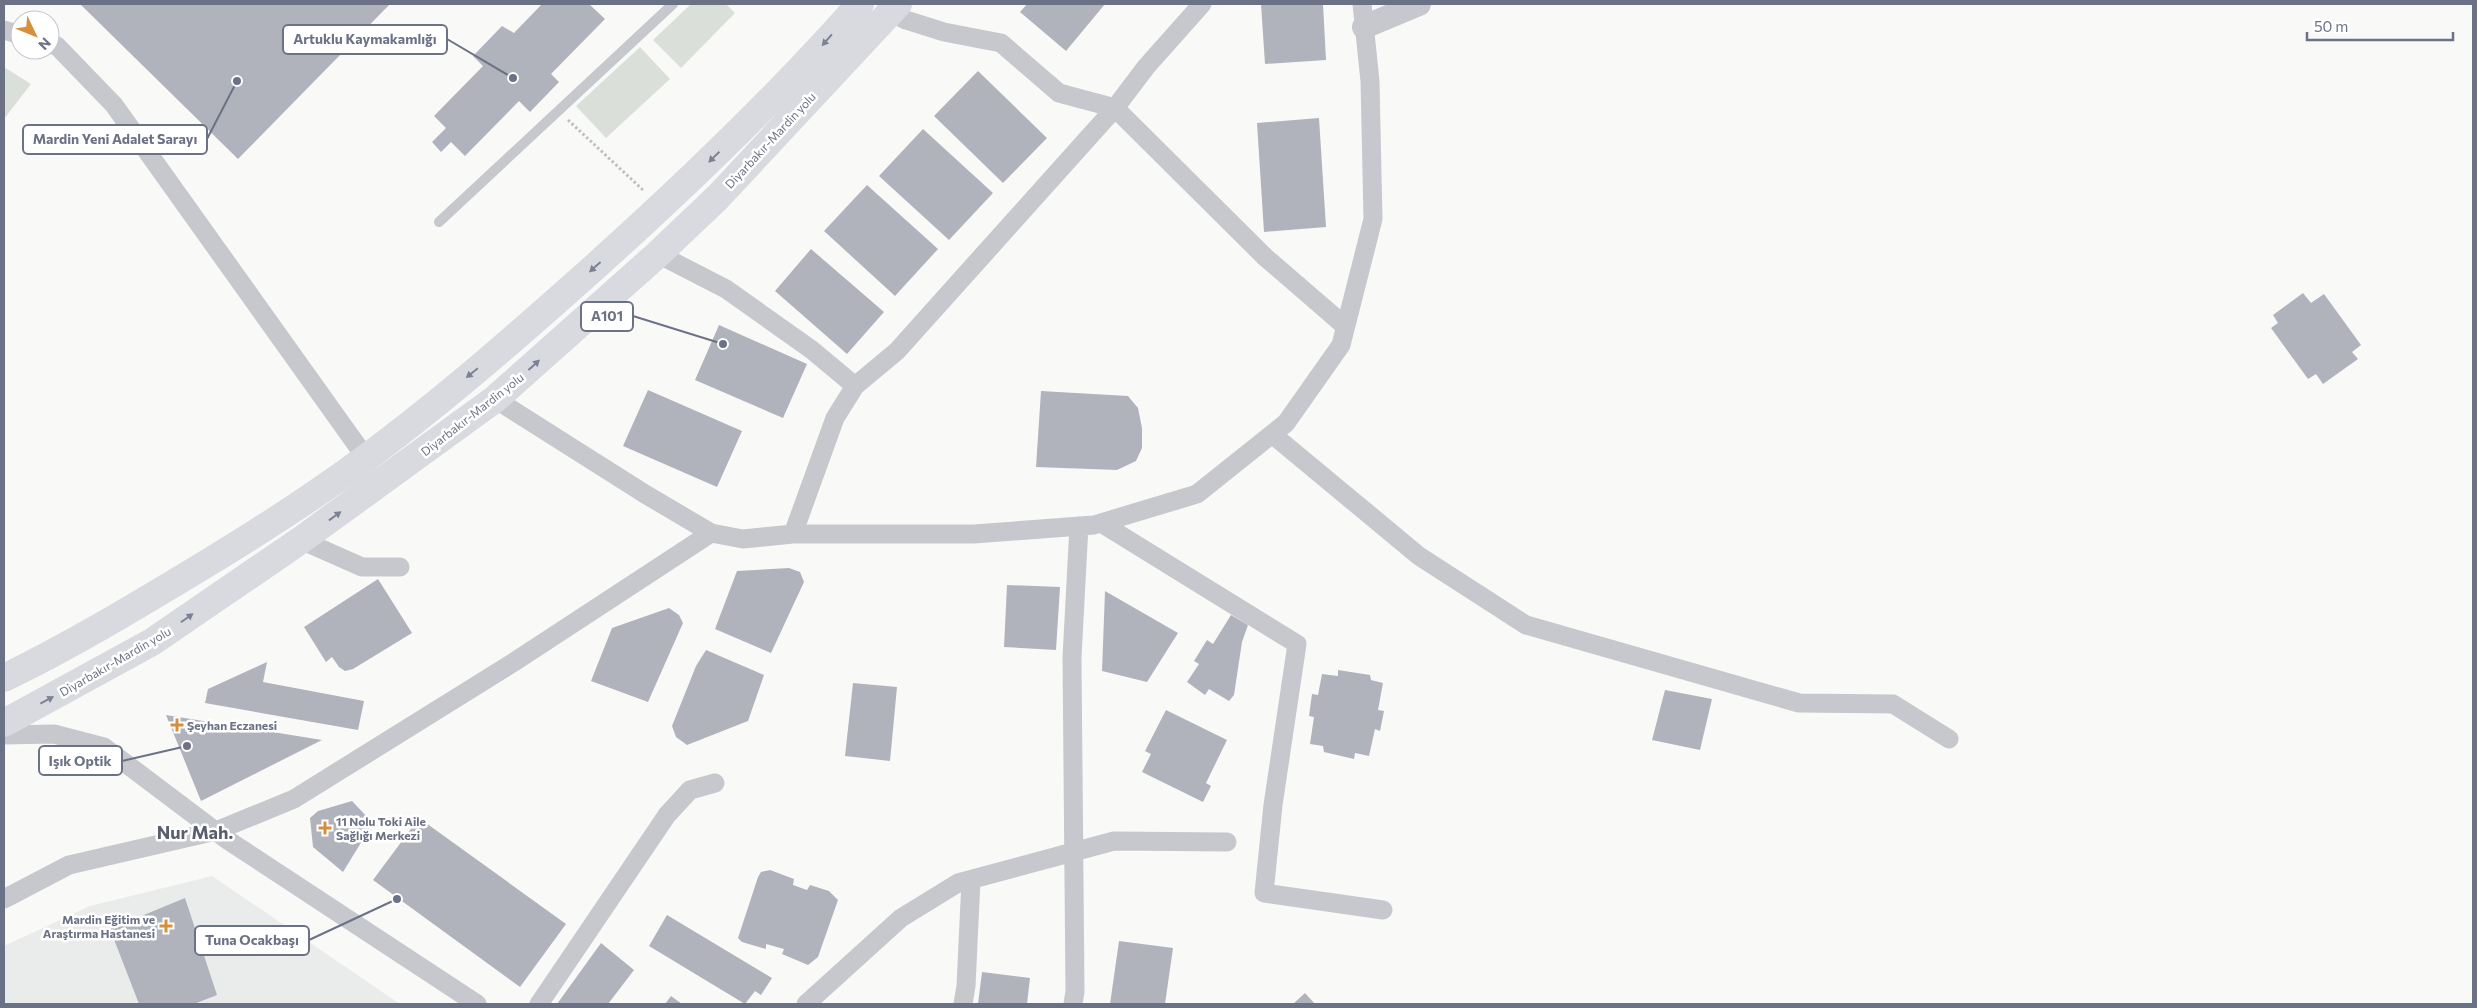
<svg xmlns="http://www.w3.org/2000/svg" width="2477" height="1008" viewBox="0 0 2477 1008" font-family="Commissioner,sans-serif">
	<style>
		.built { fill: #eaebeb }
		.green { fill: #dae0d9 }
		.building { fill: #b0b3bb }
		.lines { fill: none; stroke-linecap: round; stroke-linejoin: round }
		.path { stroke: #bebfc3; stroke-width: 3; stroke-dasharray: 2.5 2.5; stroke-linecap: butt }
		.service { stroke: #c6c8cd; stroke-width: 10 }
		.minor { stroke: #c6c8cd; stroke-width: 19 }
		.tertiary { stroke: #c6c8cd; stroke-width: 24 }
		.trunk { stroke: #d9dadf; stroke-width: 28 }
		.oneway { fill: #7c8293 }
		.poi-dot { fill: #d58f3d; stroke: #fff; stroke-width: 2 }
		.labels { text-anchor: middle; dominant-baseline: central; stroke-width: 5; stroke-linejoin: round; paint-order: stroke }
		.street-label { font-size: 12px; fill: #6c7286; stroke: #fff }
		.poi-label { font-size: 12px; font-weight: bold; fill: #6c7286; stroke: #fff; text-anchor: start }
		.district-label { font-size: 18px; font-weight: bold; fill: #595e6c; stroke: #fff }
		.leader { fill: none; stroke: #6c7286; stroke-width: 2 }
		.callout-dot { fill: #6c7286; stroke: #fff; stroke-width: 2 }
		.callout { fill: #fff; stroke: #6c7286; stroke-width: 2 }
		.callout-label { font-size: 14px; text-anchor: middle; font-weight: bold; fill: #6c7286 }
	</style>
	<rect width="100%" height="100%" fill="#f9faf8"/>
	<path class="built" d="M212 876 400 1004H4V946L90 906Z"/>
	<path class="green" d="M691 4H726L735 13 681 68 653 40Z
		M640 47 670 79 606 138 576 106Z
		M4 67 31 84 4 119Z"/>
	<path class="building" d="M80 4H390L238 159Z
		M542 4H589L605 19 551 74 559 82 530 112 519 101 465 156 451 142 441 152 432 142 446 128 434 116 483 66 473 56 502 26 514 33Z
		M1027 4H1105L1066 51 1020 12Z
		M1261 4H1323L1326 60 1265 64Z
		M978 71 1047 138 1003 183 934 116Z
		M1319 118 1326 227 1264 232 1257 123Z
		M923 129 993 193 949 240 879 176Z
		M867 185 938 249 895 296 824 231Z
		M811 249 884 312 847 354 775 291Z
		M2303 293 2311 303 2324 294 2361 345 2352 352 2358 359 2323 384 2316 374 2308 379 2271 328 2278 323 2273 315Z
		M719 325 807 364 783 418 695 380Z
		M648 390 742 431 717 487 623 446Z
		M1041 391 1128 396 1138 408 1142 428V448L1136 461 1117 470 1036 467Z
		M789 568 800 572 804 582 771 653 715 629 737 571Z
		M378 579 412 633 353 669 345 671 339 667 332 657 326 662 304 627Z
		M1007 585 1060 587 1056 650 1004 647Z
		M1105 591 1178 633 1147 682 1102 671Z
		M669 608 679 615 683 623 648 702 591 681 612 628Z
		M1231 615 1248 625 1242 642 1234 695 1229 701 1209 689 1205 695 1187 682 1199 664 1194 661 1207 640 1213 644Z
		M706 650 764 675 748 721 687 745 676 737 672 726 696 666Z
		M267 662 263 682 364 701 358 730 205 703 208 689Z
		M1338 670 1370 675 1371 680 1383 683 1378 710 1384 711 1380 731 1375 729 1369 756 1355 753 1354 759 1324 752 1323 746 1310 744 1314 717 1309 716 1312 694 1318 695 1322 674 1338 676Z
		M853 683 897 687 890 761 845 756Z
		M1665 690 1712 699 1700 750 1652 740Z
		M1166 710 1227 740 1206 783 1211 786 1203 802 1142 772 1151 754 1145 751Z
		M166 715 322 740 201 801Z
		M352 801 373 823 343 872 313 847 310 818 318 811Z
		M419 818 566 924 520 987 373 880Z
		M770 870 794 879 793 885 807 890 810 885 829 891 838 900 818 957 808 965 782 954 784 949 766 944V949L742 942 738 938 758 877 761 872Z
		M185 898 217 995 194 1004H139L110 929Z
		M667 915 772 978 761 995 755 991 745 1004 649 946Z
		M1119 941 1173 948 1165 1004H1110Z
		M601 943 634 970 608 1004H557Z
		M982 972 1030 978 1027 1004H978Z
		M1305 993 1315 1004H1293Z
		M671 996 682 1004H665Z"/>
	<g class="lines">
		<path class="path" d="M568 120 644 191"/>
		<path class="service" d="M439 222 673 4"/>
		<path class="minor" d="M891 12 906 20 944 32 1001 43 1059 93 1115 108 1265 257 1345 326
			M4 30 20 35
			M50 44 57 46 114 105 366 458
			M658 254 726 289 812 350 855 386
			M495 399 645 494 711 533 743 539 793 534H974L1094 525 1197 494 1286 423 1341 345 1373 219 1370 81 1362 4
			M1272 434 1419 556 1526 625 1799 703 1893 704 1949 739
			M1101 523 1297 644 1273 805 1264 893 1383 910
			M793 534 835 418 855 386 897 351 1115 108 1146 67 1202 4
			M301 540 362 567H400
			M4 735 54 734 104 747 226 839 477 1004
			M4 899 69 865 216 831 294 799 514 662 711 533
			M539 1004 667 815 690 790 715 783
			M806 1004 901 918 958 883 1114 841 1227 842
			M963 1004 966 986 971 880
			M1073 1004 1075 991 1072 657 1079 526"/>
		<path class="tertiary" d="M1364 27 1419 4"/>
		<path class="trunk" d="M4 678C70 646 133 608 196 570 254 535 311 499 366 458 447 398 523 331 598 264 690 181 778 97 860 4
			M4 723 152 642 301 540 495 399 658 254 718 197 898 4"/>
	</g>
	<defs><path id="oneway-solid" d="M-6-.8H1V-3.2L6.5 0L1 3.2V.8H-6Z" transform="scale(1.25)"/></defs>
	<g class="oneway">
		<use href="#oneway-solid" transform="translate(827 40) rotate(131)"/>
		<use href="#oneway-solid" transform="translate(714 157) rotate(136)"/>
		<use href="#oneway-solid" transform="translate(595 267) rotate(138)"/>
		<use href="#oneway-solid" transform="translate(534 365) rotate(-42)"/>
		<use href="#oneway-solid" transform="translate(472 373) rotate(141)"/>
		<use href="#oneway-solid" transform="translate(335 516) rotate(-36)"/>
		<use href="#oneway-solid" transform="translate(187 618) rotate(-35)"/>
		<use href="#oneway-solid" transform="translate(47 700) rotate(-28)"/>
	</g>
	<g class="poi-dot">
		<path d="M174.5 717.5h5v5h5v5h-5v5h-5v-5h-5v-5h5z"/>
		<path d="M322.5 820.5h5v5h5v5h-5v5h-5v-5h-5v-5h5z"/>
		<path d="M163.5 918.5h5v5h5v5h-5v5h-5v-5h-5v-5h5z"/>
	</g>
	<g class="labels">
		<g class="street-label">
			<text transform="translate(770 140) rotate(-47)">Diyarbakır-Mardin yolu</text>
			<text transform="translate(472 414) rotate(-38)">Diyarbakır-Mardin yolu</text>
			<text transform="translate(115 661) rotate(-30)">Diyarbakır-Mardin yolu</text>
		</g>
		<g class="poi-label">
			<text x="187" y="725">Şeyhan Eczanesi</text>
			<text x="336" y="821">11 Nolu Toki Aile<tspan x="336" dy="14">Sağlığı Merkezi</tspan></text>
			<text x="155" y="919" text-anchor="end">Mardin Eğitim ve<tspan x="155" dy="14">Araştırma Hastanesi</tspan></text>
		</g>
		<g class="district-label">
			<text x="195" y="832">Nur Mah.</text>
		</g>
	</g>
	<path class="leader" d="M513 78L447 39M237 81L207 139M723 344L633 316M187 746L122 761M397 899L309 940"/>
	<g class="callout-dot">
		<circle cx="513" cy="78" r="5"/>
		<circle cx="237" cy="81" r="5"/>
		<circle cx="723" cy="344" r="5"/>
		<circle cx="187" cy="746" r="5"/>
		<circle cx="397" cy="899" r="5"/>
	</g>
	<g class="callout">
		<rect x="283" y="25" width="164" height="29" rx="5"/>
		<rect x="23" y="125" width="184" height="29" rx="5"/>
		<rect x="581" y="302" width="52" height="29" rx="5"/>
		<rect x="39" y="746" width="83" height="29" rx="5"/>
		<rect x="195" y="926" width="114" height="29" rx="5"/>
	</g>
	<g class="callout-label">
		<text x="365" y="44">Artuklu Kaymakamlığı</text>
		<text x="115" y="144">Mardin Yeni Adalet Sarayı</text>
		<text x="607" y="321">A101</text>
		<text x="80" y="766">Işık Optik</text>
		<text x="252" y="945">Tuna Ocakbaşı</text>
	</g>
	<rect width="2477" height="1008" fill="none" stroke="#6c7286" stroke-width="10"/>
	<g transform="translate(35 35) rotate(133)"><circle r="24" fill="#ffffff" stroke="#c4c7cf"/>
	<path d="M0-4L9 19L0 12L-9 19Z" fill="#d58f3d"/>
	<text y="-8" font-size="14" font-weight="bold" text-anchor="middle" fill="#6c7286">N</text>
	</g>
	<path d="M2307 32v8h146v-8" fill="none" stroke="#6c7286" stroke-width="2.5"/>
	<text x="2314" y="32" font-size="15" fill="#6c7286" stroke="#ffffff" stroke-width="4" paint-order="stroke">50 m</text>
</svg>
